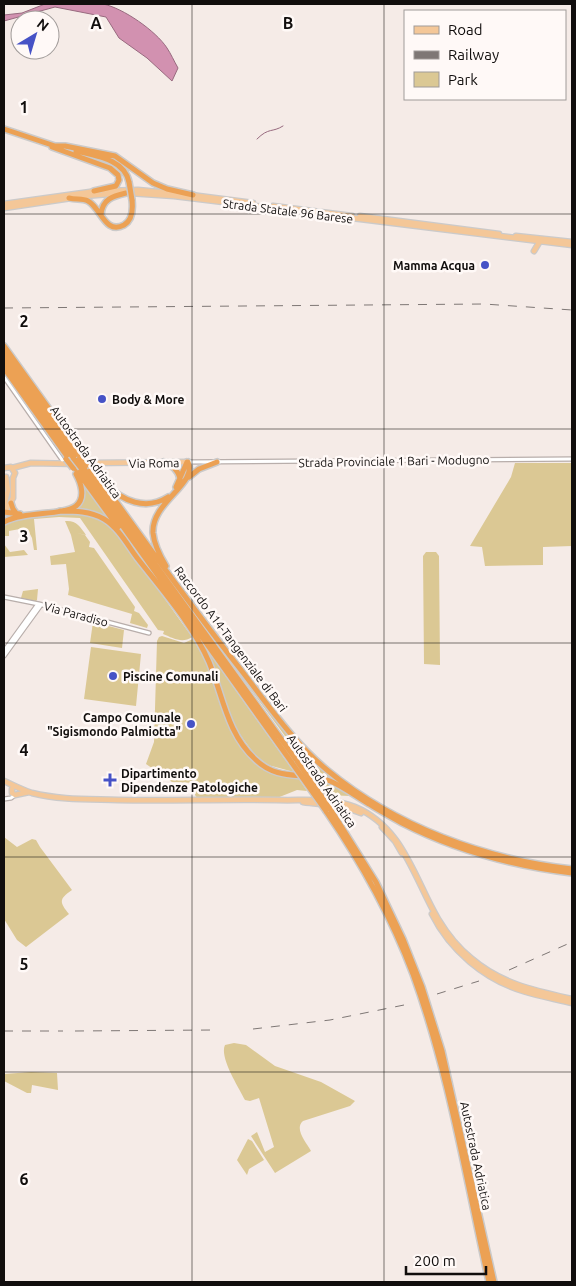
<svg xmlns="http://www.w3.org/2000/svg" width="576" height="1286" viewBox="0 0 576 1286" font-family="Ubuntu,sans-serif">
	<style>
		.green { fill: #dbc894 }
		.water { fill: #d291b0; stroke: #986a7f }
		.lines { fill: none; stroke-linecap: round; stroke-linejoin: round }
		.stream { stroke: #986a7f; stroke-width: 1 }
		.minor-casing { stroke: #b8aeab; stroke-width: 5.5 }
		.major-casing { stroke: #cbcaca; stroke-width: 7 }
		.highway-casing { stroke: #cbcaca; stroke-width: 8 }
		.minor { stroke: #fff; stroke-width: 3 }
		.major { stroke: #f4c798; stroke-width: 4.5 }
		.highway { stroke: #eca154; stroke-width: 5 }
		.rail { stroke: #7e7775; stroke-width: 1; stroke-dasharray: 9 9; stroke-linecap: butt }
		.highway-bridge-casing { stroke: #cbcaca; stroke-width: 8; stroke-linecap: butt }
		.highway-bridge { stroke: #eca154; stroke-width: 5 }
		.grid { fill: none; stroke: #110e0d; stroke-width: 1; stroke-opacity: 0.55 }
		.poi-dot { fill: #4652c6; stroke: #fff9f7; stroke-width: 2 }
		.labels { text-anchor: middle; dominant-baseline: central; stroke-width: 5; stroke-linejoin: round; paint-order: stroke }
		.street-label { font-size: 12px; fill: #110e0d; stroke: #fff9f7 }
		.poi-label { font-size: 12px; font-weight: bold; fill: #110e0d; stroke: #fff9f7; text-anchor: start }
		.grid-label { font-size: 16px; text-anchor: middle; font-weight: bold; fill: #110e0d; stroke: #fff9f7; stroke-width: 5; stroke-linejoin: round; paint-order: stroke }
	</style>
	<rect width="100%" height="100%" fill="#f5ebe7"/>
	<path class="green" d="M515 463H572V546L543 547V565L485 566 482 547 470 546 511 477Z
		M83 484 109 519 108 520 76 509Z
		M63 512C89 513 97 516 117 532L192 637C182 644 173 638 163 634L164 631 158 630 80 518 59 517 34 519 37 550H34L32 538 29 532H25V528L9 531V536H5L4 544 10 552 24 550 28 555 4 557V523L9 520Z
		M65 521C76 520 80 526 86 535L77 533 85 535 90 542 89 547 94 548 135 607 134 611 139 613 148 625 147 628 130 623 132 614 68 595 69 589 66 564 51 565 50 556 75 552 71 535Z
		M426 552H436L439 556 440 665 424 664 423 556Z
		M38 589 37 600 36 601 21 598 23 591Z
		M198 618 290 737 310 759 342 784 331 778 311 774 299 755Z
		M93 622 124 630 122 648 90 643Z
		M162 636 184 643 193 639 210 669 236 736 272 773 284 777 299 779 307 791 297 790 277 798 198 799 195 795 197 783 172 782 146 764 154 742 157 641 159 637Z
		M197 636 294 772 268 765 255 755 241 736 229 715 217 675 209 656Z
		M91 647 141 654 136 706 84 699Z
		M315 779 328 782 350 796 326 795Z
		M4 837 17 847 32 839 36 840 40 847 72 890C59 899 59 902 69 914L26 947 17 940 4 919Z
		M234 1043 246 1045 275 1066 321 1082 355 1101 350 1106 303 1121C294 1129 306 1142 311 1151L275 1173 251 1136 257 1132 265 1152 274 1147 259 1098 250 1101 245 1100C239 1088 219 1057 225 1045Z
		M31 1072 57 1073 58 1090 32 1085 31 1093H27L4 1081V1074Z
		M248 1139 252 1141 264 1160 249 1169 247 1175 237 1160Z"/>
	<path class="water" d="M45 4C64 4 85 1 103 4 123 8 156 31 167 48 171 54 174 61 178 68L172 81 147 58 119 38 106 17 55 7 4 21V15L22 13Z"/>
	<g class="lines">
		<path class="stream" d="M257 139C269 127 272 133 283 126"/>
		<g class="minor-casing">
			<path id="minor" d="M4 377 65 464
				M188 462 572 459
				M4 597 39 604 149 633
				M4 651 38 604
				M4 656 41 605
				M4 799 11 798 15 795"/>
		</g>
		<g class="major-casing">
			<path id="major" d="M104 191 138 190 179 194
				M129 193 174 196 572 245
				M191 195 253 203
				M4 204 97 191
				M273 206 352 216
				M4 208 85 196 121 193
				M360 216 499 234
				M516 236 572 242
				M534 251 540 241
				M87 463 188 462
				M4 468 11 467 15 473 13 478V498L4 513
				M12 468 31 463 80 464
				M4 506 8 490 6 477
				M4 781C13 785 22 790 32 793 60 800 89 799 118 800 171 801 224 799 277 800 302 801 330 797 355 807 403 827 414 878 438 919 447 934 458 948 472 959 501 984 536 991 572 999
				M12 789V793L15 795 29 792
				M303 802C324 805 342 805 361 813
				M382 827 395 841 402 853
				M432 914C450 950 484 979 523 991 539 996 556 999 572 1003"/>
		</g>
		<g class="highway-casing">
			<path id="highway" d="M4 129 55 146
				M54 146H65L115 156 153 183 167 189 193 195
				M52 147 110 168 118 175 119 180 116 186 94 191
				M76 151C96 156 124 159 129 182
				M69 198C76 200 82 198 88 201 101 208 105 235 124 225 133 220 133 209 132 200
				M101 215C102 199 113 196 126 193
				M4 346 85 459
				M4 354 79 459
				M4 361 74 459
				M4 368 69 459
				M164 462C172 466 178 469 180 479
				M85 467 297 761
				M91 467C140 535 189 604 241 670 268 705 293 742 327 770 396 827 484 859 572 869
				M75 468 118 527
				M81 468 292 763
				M189 477 199 469 217 462
				M106 484C122 501 146 511 168 497
				M176 487 187 462
				M11 503 13 509 16 513
				M60 511C75 511 90 511 104 519 119 528 128 546 138 559 163 591 193 625 209 662 223 696 227 734 256 760 279 782 304 771 330 781 344 787 357 797 369 804 380 811 391 817 402 823 455 850 513 866 572 873
				M4 512 20 514
				M4 522C24 511 62 516 76 506 86 498 81 483 76 474
				M166 566C160 556 154 544 153 533 151 502 198 484 188 462
				M331 810 376 882 403 939 422 987 442 1051 494 1282
				M326 811C361 862 391 916 413 974 449 1073 466 1179 489 1282"/>
		</g>
		<use href="#minor" class="minor"/>
		<use href="#major" class="major"/>
		<use href="#highway" class="highway"/>
		<path class="rail" d="M4 308 484 304 572 310
			M509 970 572 942
			M437 994 479 981
			M253 1029 330 1020 409 1004
			M4 1031H63
			M75 1031 213 1030"/>
		<g class="highway-bridge-casing">
			<path id="highway-bridge" d="M129 182 132 200
				M66 459 73 468
				M74 459 81 468
				M79 459 85 467
				M85 459 91 467
				M297 761 331 810
				M292 763 326 811"/>
		</g>
		<use href="#highway-bridge" class="highway-bridge"/>
	</g>
	<path class="grid" d="M192 4V1282M384 4V1282M4 214H572M4 429H572M4 643H572M4 857H572M4 1072H572"/>
	<g class="poi-dot">
		<circle cx="485" cy="265" r="5"/>
		<circle cx="102" cy="399" r="5"/>
		<circle cx="113" cy="676" r="5"/>
		<circle cx="191" cy="724" r="5"/>
		<path d="M107.5 772.5h5v5h5v5h-5v5h-5v-5h-5v-5h5z"/>
	</g>
	<g class="labels">
		<g class="street-label">
			<text transform="translate(288 211) rotate(7)">Strada Statale 96 Barese</text>
			<text transform="translate(86 452) rotate(54)">Autostrada Adriatica</text>
			<text transform="translate(394 461) rotate(-1)">Strada Provinciale 1 Bari - Modugno</text>
			<text transform="translate(154 463) rotate(-1)">Via Roma</text>
			<text transform="translate(76 614) rotate(15)">Via Paradiso</text>
			<text transform="translate(231 639) rotate(53)">Raccordo A14-Tangenziale di Bari</text>
			<text transform="translate(322 781) rotate(55)">Autostrada Adriatica</text>
			<text transform="translate(476 1156) rotate(78)">Autostrada Adriatica</text>
		</g>
		<g class="poi-label">
			<text x="475" y="265" text-anchor="end">Mamma Acqua</text>
			<text x="112" y="399">Body &amp; More</text>
			<text x="123" y="676">Piscine Comunali</text>
			<text x="181" y="717" text-anchor="end">Campo Comunale<tspan x="181" dy="14">"Sigismondo Palmiotta"</tspan></text>
			<text x="121" y="773">Dipartimento<tspan x="121" dy="14">Dipendenze Patologiche</tspan></text>
		</g>
	</g>
	<g class="grid-label">
		<text x="96" y="29">A</text>
		<text x="288" y="29">B</text>
		<text x="24" y="113">1</text>
		<text x="24" y="327">2</text>
		<text x="24" y="542">3</text>
		<text x="24" y="756">4</text>
		<text x="24" y="970">5</text>
		<text x="24" y="1185">6</text>
	</g>
	<rect width="576" height="1286" fill="none" stroke="#110e0d" stroke-width="10"/>
	<rect x="404" y="10" width="162" height="90" fill="#fff9f7" stroke="#a09b99"/>
	<rect x="414" y="26" width="25" height="8" fill="#f4c798" stroke="#a09b99"/>
	<text x="448" y="35" font-size="15" fill="#110e0d">Road</text>
	<rect x="414" y="51" width="25" height="8" fill="#7e7775" stroke="#a09b99"/>
	<text x="448" y="60" font-size="15" fill="#110e0d">Railway</text>
	<rect x="414" y="72" width="25" height="15" fill="#dbc894" stroke="#a09b99"/>
	<text x="448" y="85" font-size="15" fill="#110e0d">Park</text>
	<g transform="translate(35 35) rotate(38)"><circle r="24" fill="#fff9f7" stroke="#a09b99"/>
	<path d="M0-4L9 19L0 12L-9 19Z" fill="#4652c6"/>
	<text y="-8" font-size="14" font-weight="bold" text-anchor="middle" fill="#110e0d">N</text>
	</g>
	<path d="M406 1266v8h80v-8" fill="none" stroke="#110e0d" stroke-width="2.5"/>
	<text x="414" y="1266" font-size="15" fill="#110e0d" stroke="#fff9f7" stroke-width="4" paint-order="stroke">200 m</text>
</svg>
